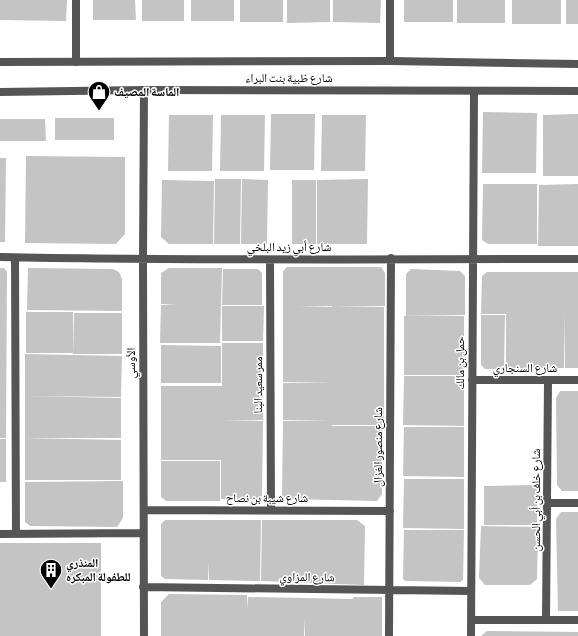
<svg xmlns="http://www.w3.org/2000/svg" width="578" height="636" viewBox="0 0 578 636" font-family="'Asap Condensed','Noto Naskh Arabic',sans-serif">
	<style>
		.building { fill: #c4c4c4; fill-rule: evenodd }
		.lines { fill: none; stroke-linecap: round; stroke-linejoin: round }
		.minor { stroke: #555; stroke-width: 8 }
		.tertiary { stroke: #555; stroke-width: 8 }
		.labels { text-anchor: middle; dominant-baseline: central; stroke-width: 3; stroke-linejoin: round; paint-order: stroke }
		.street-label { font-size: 12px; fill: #000; stroke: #fff }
		.poi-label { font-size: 12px; font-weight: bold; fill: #000; stroke: #fff; text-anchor: start }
	</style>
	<rect width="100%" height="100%" fill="#fff"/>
	<path class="building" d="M0 0H67L66 21 0 20Z
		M93 0H135L136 20H93Z
		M142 0H184V21H142Z
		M191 0H234V21H191Z
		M240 0H283V22H240Z
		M287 0H330V22L287 23Z
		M333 0H381L380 23 333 22Z
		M404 0H453V22H404Z
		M457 0H505V23H457Z
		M512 0H561V24H512Z
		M566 0H578V24H566Z
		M483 112 537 113 536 173H482Z
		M271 114H315L314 170H270Z
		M578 114V176H543V115Z
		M169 115H213L212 171H168Z
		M221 115H265L264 171H220Z
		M322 115H366L365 171H321Z
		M55 118H114V140H55Z
		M0 119H45L46 141H0Z
		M26 156 125 157V234L116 244 25 243Z
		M0 158H6L5 242H0Z
		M215 179H241L240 244H214Z
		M242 179 268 180 267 244H241Z
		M368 179 367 244H317V180Z
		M162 180 214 181 213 244H169L161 237Z
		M292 180H316V244H292Z
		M483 184H537V244H488L482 240Z
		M578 184V246H538L539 185Z
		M287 267H334V273V267H381L385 273V306H334L384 307V425H332V437V426H383L382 494 377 501 287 499 282 495 283 421H332L283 420V383H332L283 382V271ZM332 306V307H298Z
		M0 268H4L7 272 6 438H0Z
		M28 268 113 269 119 272 122 279V311L27 310Z
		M169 268H222L220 343H160L161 305H177L161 304V273Z
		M223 269H258L262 273V305H222Z
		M411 269 460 271 465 276V315L406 316V274Z
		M487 272H578V368H565V314L564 368H506V314H481L482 276Z
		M222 306H264L263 341H222Z
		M26 312H73V353H26Z
		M74 313H122V354H73Z
		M481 315H505L504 369H485L481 365Z
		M404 316H464V375H404Z
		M222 343H263V420H221L263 421 262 496 259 499H221V460H161V386H222Z
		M161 345 221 346V383H161Z
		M25 354 122 356 121 397 25 396Z
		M404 376H464V426L403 425Z
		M560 391H578V491H562L557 485 556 398Z
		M25 396 121 398V438H25Z
		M404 427H464V477L403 476Z
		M25 438 121 440V480H25Z
		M0 439H6V482H0Z
		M161 461H220V501H166L161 497Z
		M404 479H464V529L403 528Z
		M123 481V518L117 527 30 526 25 522V482Z
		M537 485V525H484V486Z
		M561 512H578V611H558L556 519Z
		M165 520H261L260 581 209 580V562L208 580 165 579 161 576V524Z
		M262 520H357L365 526 364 585 261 581Z
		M481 526 538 527 537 579 530 585H485L479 578Z
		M404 530H464L463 580 460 582 405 581 403 579Z
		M0 543H101V636H0Z
		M169 594 247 595V609L248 597 353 599V597H382V636H305L304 619V636H161V602Z
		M487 631 578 632V636H481Z"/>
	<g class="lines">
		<path class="minor" d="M76 0V62
			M390 61V0
			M0 257C193 261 385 259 578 259
			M15 258 16 534
			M270 260 271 510
			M472 380H578
			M548 503H578
			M144 510 390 511
			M0 534 143 533
			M143 587 471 591
			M471 620H578
			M546 620 548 380
			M144 636 143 259 144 90
			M389 636 391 258
			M471 636 474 91"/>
		<path class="tertiary" d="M0 62 390 61 578 64
			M0 92 144 90 578 91"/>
	</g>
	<defs>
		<g id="shop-pin" transform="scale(1.15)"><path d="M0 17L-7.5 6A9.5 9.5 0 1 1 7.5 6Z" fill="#000" stroke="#fff"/><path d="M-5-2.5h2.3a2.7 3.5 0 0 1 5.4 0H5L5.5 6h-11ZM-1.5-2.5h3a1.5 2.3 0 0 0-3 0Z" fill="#fff"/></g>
		<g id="building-pin" transform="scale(1.15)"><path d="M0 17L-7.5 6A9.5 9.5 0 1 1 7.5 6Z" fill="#000" stroke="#fff"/><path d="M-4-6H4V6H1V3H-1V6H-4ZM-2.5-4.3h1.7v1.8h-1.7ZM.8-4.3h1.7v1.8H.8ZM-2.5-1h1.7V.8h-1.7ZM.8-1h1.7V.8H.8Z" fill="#fff"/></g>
	</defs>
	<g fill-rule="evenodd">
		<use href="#shop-pin" x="99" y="92"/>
		<use href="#building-pin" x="51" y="570"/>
	</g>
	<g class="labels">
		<g class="street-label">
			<text x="289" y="78">شارع ظبية بنت البراء</text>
			<text x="289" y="247">شارع أبي زيد البلخي</text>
			<text transform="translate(131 363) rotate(-90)">الأوسي</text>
			<text transform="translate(460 363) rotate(-90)">حمل بن مالك</text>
			<text x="525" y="368">شارع السنجاري</text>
			<text transform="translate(258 385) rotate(-90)">ممر سعيد البنا</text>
			<text transform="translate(378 447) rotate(-90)">شارع منصور الغزال</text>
			<text x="267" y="498">شارع شيبة بن نصاح</text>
			<text transform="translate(536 500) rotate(-90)">شارع خلف بن أبي الحسن</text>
			<text transform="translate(307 577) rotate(1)">شارع المزاوي</text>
		</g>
		<g class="poi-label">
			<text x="114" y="92">الماسة المصيف</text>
			<text x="66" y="563">المنذري<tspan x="66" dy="14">للطفولة المبكره</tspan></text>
		</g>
	</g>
</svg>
